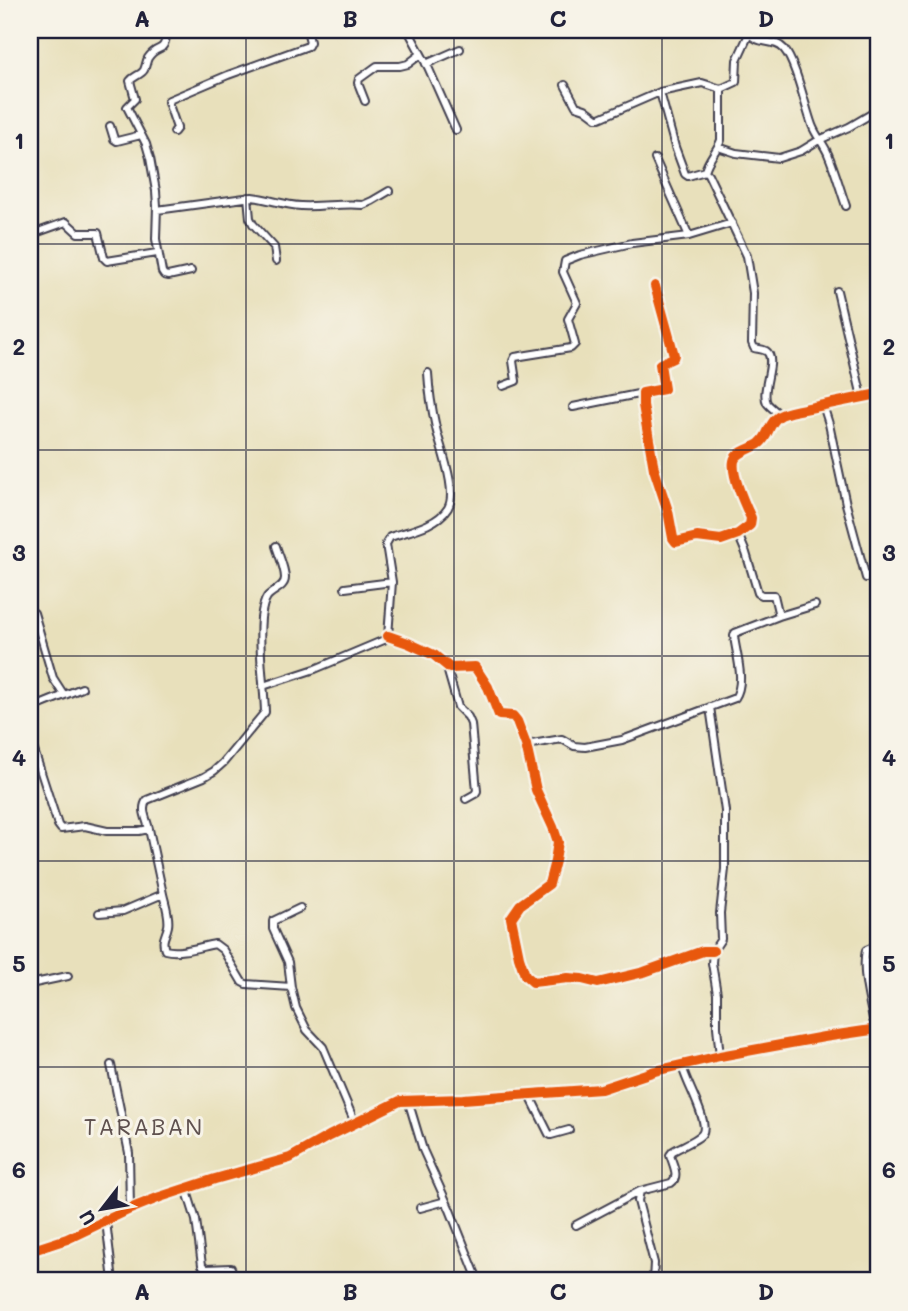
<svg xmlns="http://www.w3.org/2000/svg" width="908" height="1311" viewBox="0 0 908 1311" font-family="Mali,sans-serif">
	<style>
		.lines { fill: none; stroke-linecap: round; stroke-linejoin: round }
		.minor-casing { stroke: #403e4e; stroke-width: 10 }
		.tertiary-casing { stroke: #403e4e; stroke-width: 11 }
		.minor { stroke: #fff; stroke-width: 6 }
		.tertiary { stroke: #fff; stroke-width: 8 }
		.cycleway-casing { stroke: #f7f3e8; stroke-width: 15 }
		.cycleway { stroke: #e8590c; stroke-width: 10 }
		.grid { fill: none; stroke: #22223b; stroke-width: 2; stroke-opacity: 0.55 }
		.labels { text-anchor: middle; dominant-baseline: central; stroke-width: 6; stroke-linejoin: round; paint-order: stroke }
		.quarter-label { font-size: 23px; letter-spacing: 2px; fill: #5f514f; stroke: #f7f3e8 }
		.neatline { fill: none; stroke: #22223b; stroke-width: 2.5 }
		.grid-label { font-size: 23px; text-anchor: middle; font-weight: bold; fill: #22223b }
	</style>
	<rect width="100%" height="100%" fill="#f7f3e8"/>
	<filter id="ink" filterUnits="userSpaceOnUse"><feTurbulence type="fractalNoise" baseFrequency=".0143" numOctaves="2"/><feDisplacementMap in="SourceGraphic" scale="14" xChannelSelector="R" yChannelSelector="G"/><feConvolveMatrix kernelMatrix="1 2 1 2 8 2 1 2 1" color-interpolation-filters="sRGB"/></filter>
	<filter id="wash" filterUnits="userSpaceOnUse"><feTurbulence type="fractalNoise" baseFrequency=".00686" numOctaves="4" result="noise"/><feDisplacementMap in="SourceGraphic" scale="28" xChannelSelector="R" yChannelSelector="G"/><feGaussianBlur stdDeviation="1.57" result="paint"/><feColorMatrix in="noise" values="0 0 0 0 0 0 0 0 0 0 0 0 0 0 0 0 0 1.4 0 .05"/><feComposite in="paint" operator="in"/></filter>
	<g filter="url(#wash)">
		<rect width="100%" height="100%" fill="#e8e0bb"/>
	</g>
	<g filter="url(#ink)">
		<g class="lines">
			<g class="minor-casing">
				<path id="minor" d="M167 30C164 57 159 42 148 58 146 62 146 66 144 70 141 75 134 76 130 81L135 99 127 107 146 144 150 158 156 191 157 206 156 239 162 272 164 275 168 276 191 271
					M408 30 428 67 456 130
					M747 30C757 47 773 37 784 49 796 63 805 106 812 125 816 136 824 144 828 154 835 170 840 189 846 206
					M426 64 460 49
					M565 85 576 106 585 109 597 118H600L660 92 702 83 721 89
					M660 92 675 147 685 174 688 176 705 171 708 174 747 256 753 293 752 343 754 348C758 349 762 349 766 351 778 359 760 390 767 403 770 407 776 411 780 415
					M365 101 358 83 359 79 377 66H400L408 64 421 54
					M110 126 114 139 117 141 141 135
					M174 132 177 128 168 102 169 100 228 75 308 46 310 42 307 30
					M718 147 736 153 779 158 801 151 819 140 849 127 878 110
					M655 159 689 236
					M705 171C708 159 717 151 721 140V89L736 82 737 60 749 34
					M248 197 250 218 253 224 274 247 276 261
					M157 210 252 197C269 199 284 205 301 206 322 207 342 203 363 205L372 201 389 191
					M30 229 33 232H38L66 222 78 233H98L104 258 107 261 157 253
					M655 286 674 355 673 358 660 364 664 389 643 393V405L654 469 668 511 673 538 676 542 697 537 721 540 738 534 750 525 751 518C745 505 731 475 734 461 736 451 753 449 760 443 769 436 768 424 778 417 784 412 796 411 804 409 828 404 853 399 878 394
					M837 291 862 397
					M503 386 516 381 513 361 515 357 571 348 575 344 568 319 577 303 563 272 565 261 580 255 632 243 689 236 732 223
					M823 405 829 424 846 504 866 578
					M573 407 643 393
					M345 588 392 582
					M34 613 53 678 64 695
					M779 616 815 605
					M388 636 408 643 434 655 450 668 475 667 488 687 499 715 513 716 517 721 526 745 536 790 553 827 558 842 555 861 549 884 520 905 511 918 519 957 525 975 533 982 568 978 582 979 598 983 644 972 703 951H713
					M446 665 458 707 468 717 471 724 477 791 475 794 466 799
					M263 686 315 669 384 640 388 636 392 582 386 544 390 537C408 531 437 526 448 508 458 491 440 447 436 428 432 410 429 391 428 373
					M710 707 725 811V869L720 913 721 939 713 951 712 963 717 994V1027L720 1056
					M30 709 82 688
					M30 714 34 728 30 733
					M30 738 58 825 61 829 85 826 107 831H139L149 829 163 894 123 911 99 913
					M526 745 562 739 574 746 585 747 622 740 735 698C746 682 736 654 734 636L735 633 779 616 774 595H762L758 593 746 553 738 534
					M149 829C147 819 140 809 147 800L204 777 214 771 223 763 265 712C264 681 258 650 261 618 262 611 263 603 267 597 272 590 285 588 285 578 285 568 279 556 276 546
					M163 894C165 903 170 917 168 926 166 936 161 939 165 950 180 954 199 947 215 944L223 950 242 982 246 984 291 987
					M300 908 273 921V929L288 962 291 987 296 1008 307 1030 323 1047 355 1123
					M30 984 68 976
					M875 1029C871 1006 861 973 866 950L878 945
					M111 1065 129 1153 130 1209
					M529 1094 549 1134 551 1135 569 1130
					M408 1100 423 1150 450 1210 476 1275 475 1279 470 1281
					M30 1147 32 1146
					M186 1188 196 1220 202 1265 206 1269 231 1268 236 1281
					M420 1208 446 1201
					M106 1221 113 1281
					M576 1225 640 1191
					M653 1281 654 1263 638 1201 640 1191 671 1183C680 1177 673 1165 670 1155L673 1151C680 1147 697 1140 702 1134 711 1123 684 1080 682 1065"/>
			</g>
			<g class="tertiary-casing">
				<path id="tertiary" d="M30 1251 67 1239 130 1209 160 1197 215 1179 290 1158 329 1136 400 1101 463 1099 601 1089 655 1071 720 1056 824 1037 878 1029"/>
			</g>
			<use href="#minor" class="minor"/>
			<use href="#tertiary" class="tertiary"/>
			<g class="cycleway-casing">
				<path id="cycleway" d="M655 286 674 355 673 358 660 364 664 389 643 393V405L654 469 668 511 673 538 676 542 697 537 721 540 738 534 750 525 751 518C745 505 731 475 734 461 736 451 753 449 760 443 769 436 768 424 778 417 784 412 796 411 804 409 828 404 853 399 878 394
					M388 636 408 643 434 655 450 668 475 667 488 687 499 715 513 716 517 721 526 745 536 790 553 827 558 842 555 861 549 884 520 905 511 918 519 957 525 975 533 982 568 978 582 979 598 983 644 972 703 951H713
					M30 1251 67 1239 130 1209 160 1197 215 1179 290 1158 329 1136 400 1101 463 1099 601 1089 655 1071 720 1056 824 1037 878 1029"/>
			</g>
			<use href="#cycleway" class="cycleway"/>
		</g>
	</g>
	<path class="grid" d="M246 30V1281M454 30V1281M662 30V1281M30 244H878M30 450H878M30 656H878M30 861H878M30 1067H878"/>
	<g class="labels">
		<g class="quarter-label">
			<text x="144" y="1126">TARABAN</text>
		</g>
	</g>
	<rect width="908" height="1311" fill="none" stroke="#f7f3e8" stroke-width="77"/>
	<g transform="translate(102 1209) rotate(239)" stroke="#f7f3e8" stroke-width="5" paint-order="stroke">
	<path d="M0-5L12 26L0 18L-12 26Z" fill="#22223b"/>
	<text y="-10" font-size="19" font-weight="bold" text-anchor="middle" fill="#22223b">U</text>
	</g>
	<rect x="38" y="38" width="832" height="1234" class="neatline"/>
	<g class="grid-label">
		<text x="142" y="27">A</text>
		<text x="350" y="27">B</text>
		<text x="558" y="27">C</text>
		<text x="766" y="27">D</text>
		<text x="19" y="149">1</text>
		<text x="889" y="149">1</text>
		<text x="19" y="355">2</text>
		<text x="889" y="355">2</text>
		<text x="19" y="561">3</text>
		<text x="889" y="561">3</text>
		<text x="19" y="766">4</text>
		<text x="889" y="766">4</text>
		<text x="19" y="972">5</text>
		<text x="889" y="972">5</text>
		<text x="19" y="1178">6</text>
		<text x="889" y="1178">6</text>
		<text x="142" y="1300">A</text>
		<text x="350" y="1300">B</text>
		<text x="558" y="1300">C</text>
		<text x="766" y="1300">D</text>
	</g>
</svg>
